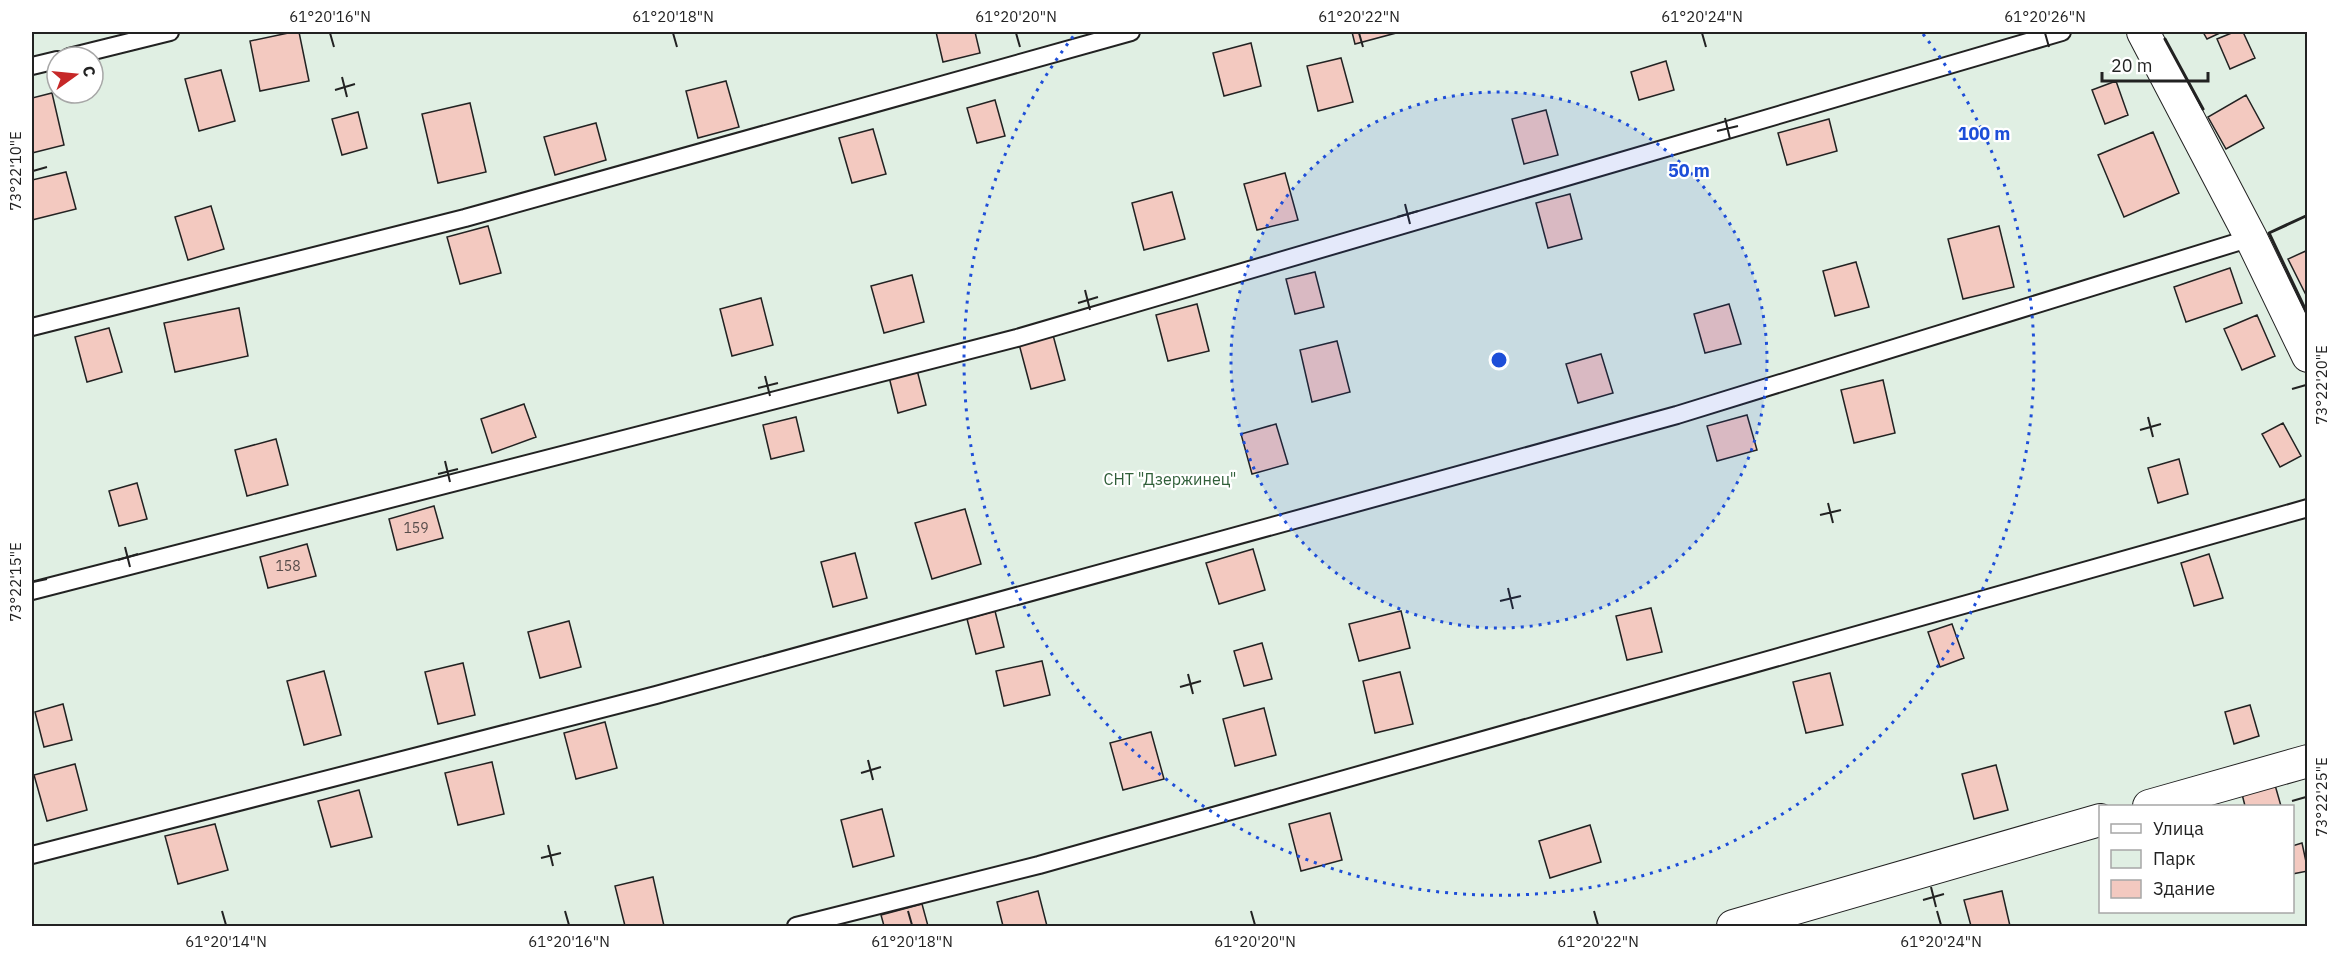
<svg xmlns="http://www.w3.org/2000/svg" width="2339" height="958" viewBox="0 0 2339 958" font-family="'IBM Plex Sans',sans-serif">
	<style>
		.green { fill: #e0efe3; stroke: #6f6f6f; stroke-width: 1.5; fill-rule: evenodd }
		.building { fill: #f3c9c0; stroke: #222; stroke-width: 1.5 }
		.lines { fill: none; stroke-linecap: round; stroke-linejoin: round }
		.service-casing { stroke: #222; stroke-width: 20 }
		.minor-casing { stroke: #222; stroke-width: 34 }
		.service { stroke: #fff; stroke-width: 16 }
		.minor { stroke: #fff; stroke-width: 32 }
		.wall { stroke: #222; stroke-width: 3 }
		.ticks { fill: none; stroke: #222; stroke-width: 2 }
		.ring { fill: none; stroke: #1d4ed8; stroke-width: 3; stroke-dasharray: 3 6 }
		.labels { text-anchor: middle; dominant-baseline: central; stroke-width: 4.5; stroke-linejoin: round; paint-order: stroke }
		.number-label { font-size: 14px; fill: #564c4a }
		.park-label { font-size: 16px; fill: #2f5e38; stroke: #fff }
		.centre { fill: #1d4ed8; stroke: #fff; stroke-width: 3 }
		.ring-label { font-size: 18px; text-anchor: middle; font-weight: bold; fill: #1d4ed8; stroke: #fff; stroke-width: 4.5; stroke-linejoin: round; paint-order: stroke }
		.neatline { fill: none; stroke: #222; stroke-width: 2 }
		.ticks-label { font-size: 15px; text-anchor: middle; fill: #222 }
	</style>
	<rect width="100%" height="100%" fill="#fff"/>
	<path class="green" d="M32 32H2307V926H32ZM57 57H93V93H57ZM2100 806H2292V912H2100Z"/>
	<path class="building" d="M293 32H299L309 81 260 91 250 41Z
		M936 32H975L980 53 943 62Z
		M1352 32H1395L1396 33 1355 44Z
		M2203 32H2222L2207 39Z
		M2234 32H2243L2255 58 2230 69 2217 39Z
		M1251 43 1261 86 1224 96 1213 53Z
		M1341 58 1353 102 1318 111 1307 66Z
		M1666 61 1674 90 1639 100 1631 72Z
		M221 70 235 121 199 131 185 79Z
		M726 81 739 127 698 138 686 91Z
		M2116 81 2128 115 2105 124 2092 90Z
		M52 93 64 145 32 153V98Z
		M2246 95 2264 128 2226 149 2208 117Z
		M995 100 1005 136 977 143 967 108Z
		M470 103 486 172 438 183 422 114Z
		M1546 110 1558 155 1524 164 1512 119Z
		M358 112 367 148 342 155 332 119Z
		M1829 119 1837 151 1787 165 1778 133Z
		M596 123 606 160 555 175 544 137Z
		M873 129 886 174 852 183 839 138Z
		M2153 132 2179 193 2124 217 2098 155Z
		M66 172 76 209 32 220V180Z
		M1285 173 1298 220 1257 230 1244 184Z
		M1172 192 1185 239 1144 250 1132 203Z
		M1570 194 1582 239 1548 248 1536 203Z
		M211 206 224 249 188 260 175 217Z
		M488 226 501 273 460 284 447 237Z
		M1999 226 2014 287 1963 299 1948 239Z
		M2308 250V299L2288 259Z
		M1856 262 1869 307 1835 316 1823 271Z
		M2230 268 2242 303 2186 322 2174 287Z
		M1315 272 1324 307 1295 314 1286 279Z
		M912 275 924 322 884 333 871 286Z
		M761 298 773 345 732 356 720 309Z
		M1197 304 1209 351 1168 361 1156 315Z
		M1729 304 1741 344 1705 353 1694 314Z
		M239 308 248 356 175 372 164 323Z
		M2257 315 2275 356 2242 370 2224 329Z
		M109 328 122 372 87 382 75 337Z
		M1053 335 1065 380 1031 389 1019 344Z
		M1337 341 1350 392 1312 402 1300 350Z
		M1601 354 1613 393 1578 403 1566 364Z
		M917 370 926 405 898 413 889 377Z
		M1883 380 1895 433 1854 443 1841 390Z
		M524 404 536 437 492 453 481 419Z
		M1747 415 1757 450 1717 461 1707 426Z
		M796 417 804 451 771 459 763 425Z
		M2283 423 2301 456 2280 467 2262 434Z
		M1276 424 1288 464 1252 474 1241 434Z
		M276 439 288 485 247 496 235 450Z
		M2179 459 2188 494 2158 503 2148 468Z
		M137 483 147 519 119 526 109 491Z
		M434 506 443 538 397 550 389 519Z
		M965 509 981 564 932 579 915 523Z
		M307 544 316 576 268 588 260 557Z
		M1253 549 1265 590 1219 604 1206 563Z
		M855 553 867 598 833 607 821 562Z
		M2209 554 2223 598 2194 606 2181 563Z
		M1651 608 1662 652 1627 660 1616 616Z
		M995 611 1004 647 976 654 967 619Z
		M1401 611 1410 648 1359 661 1349 624Z
		M569 621 581 667 540 678 528 632Z
		M1952 624 1964 658 1940 667 1928 632Z
		M1262 643 1272 679 1244 686 1234 651Z
		M1042 661 1050 695 1004 706 996 671Z
		M463 663 475 715 438 724 425 672Z
		M324 671 341 735 304 745 287 681Z
		M1400 672 1413 724 1375 733 1363 681Z
		M1830 673 1843 725 1806 733 1793 682Z
		M63 704 72 740 44 747 35 712Z
		M2250 705 2259 736 2234 744 2225 712Z
		M1264 708 1276 755 1235 766 1223 719Z
		M605 722 617 768 576 779 564 733Z
		M1151 732 1164 779 1123 790 1110 743Z
		M492 762 504 814 458 825 445 773Z
		M75 764 87 810 47 821 34 775Z
		M1996 765 2008 810 1974 819 1962 774Z
		M2275 785 2281 806H2245L2242 794Z
		M359 790 372 837 331 847 318 801Z
		M882 809 894 856 853 867 841 820Z
		M1330 813 1342 860 1301 871 1289 824Z
		M215 824 228 870 178 884 165 836Z
		M1590 825 1601 862 1550 878 1539 841Z
		M2302 843 2308 871 2292 874V846Z
		M653 877 664 926H625L615 886Z
		M1038 891 1047 926H1003L997 902Z
		M2002 891 2010 926H1971L1964 900Z
		M922 904 928 926H884L881 915Z"/>
	<g class="lines">
		<g class="service-casing">
			<path id="service" d="M69 57 170 32
				M32 66 57 60
				M32 327 465 218 1131 32
				M32 591 1017 338 2062 32
				M32 855 656 695 1677 415 2251 238
				M796 926 1039 865 2308 508"/>
		</g>
		<g class="minor-casing">
			<path id="minor" d="M2143 32 2251 238 2308 356
				M2149 806 2308 761
				M1733 926 2100 820"/>
		</g>
		<use href="#service" class="service"/>
		<use href="#minor" class="minor"/>
		<path class="wall" d="M2165 39 2203 109
			M2308 215 2269 233 2308 315"/>
	</g>
	<path class="ticks" d="M330 33 334 47M673 33 677 47M1016 33 1020 47M1359 33 1363 47M1702 33 1706 47M2045 33 2049 47M342 77 347 97M335 90 355 84M1725 118 1730 139M1717 131 1738 126M33 171 47 167M1405 204 1410 224M1397 217 1418 211M1085 290 1090 310M1078 303 1098 297M765 376 770 396M758 388 778 383M2292 389 2306 385M2148 417 2153 437M2140 430 2161 424M445 461 450 482M438 474 458 469M1828 503 1833 523M1820 515 1841 510M125 547 130 567M118 560 138 554M33 582 47 579M1508 588 1513 609M1500 601 1521 596M1188 674 1193 694M1180 687 1201 681M868 760 873 780M861 773 881 767M2292 801 2306 797M548 845 553 866M541 858 561 853M1931 887 1936 907M1923 900 1944 894M222 911 226 925M565 911 569 925M908 911 912 925M1251 911 1255 925M1594 911 1598 925M1937 911 1941 925"/>
	<circle cx="1499" cy="360" r="268" fill="#1d4ed8" fill-opacity=".12"/>
	<g class="ring">
		<circle cx="1499" cy="360" r="268"/>
		<path d="M1923 34A535 535 0 1 1 1075 34"/>
	</g>
	<g class="labels">
		<g class="number-label">
			<text x="416" y="528">159</text>
			<text x="288" y="566">158</text>
		</g>
		<g class="park-label">
			<text x="1170" y="479">СНТ "Дзержинец"</text>
		</g>
	</g>
	<circle cx="1499" cy="360" r="9" class="centre"/>
	<g class="ring-label">
		<text x="1984" y="140">100 m</text>
		<text x="1689" y="177">50 m</text>
	</g>
	<rect width="2339" height="958" fill="none" stroke="#ffffff" stroke-width="66"/>
	<rect x="2099" y="805" width="195" height="108" fill="#ffffff" stroke="#a7a7a7" stroke-width="1.5"/>
	<rect x="2111" y="824" width="30" height="9" fill="#ffffff" stroke="#a7a7a7" stroke-width="1.5"/>
	<text x="2153" y="835" font-size="18" fill="#222222">Улица</text>
	<rect x="2111" y="850" width="30" height="18" fill="#e0efe3" stroke="#a7a7a7" stroke-width="1.5"/>
	<text x="2153" y="865" font-size="18" fill="#222222">Парк</text>
	<rect x="2111" y="880" width="30" height="18" fill="#f3c9c0" stroke="#a7a7a7" stroke-width="1.5"/>
	<text x="2153" y="895" font-size="18" fill="#222222">Здание</text>
	<g transform="translate(75 75) rotate(75)"><circle r="28" fill="#ffffff" stroke="#a7a7a7" stroke-width="1.5"/>
	<path d="M0-4.5L10 22L0 15L-10 22Z" fill="#c62828"/>
	<text y="-9" font-size="16" font-weight="bold" text-anchor="middle" fill="#222222">С</text>
	</g>
	<path d="M2102 72v9h106v-9" fill="none" stroke="#222222" stroke-width="3"/>
	<text x="2111" y="72" font-size="18" fill="#222222" stroke="#ffffff" stroke-width="4.5" paint-order="stroke">20 m</text>
	<rect x="33" y="33" width="2273" height="892" class="neatline"/>
	<g class="ticks-label">
		<text x="330" y="22">61°20'16"N</text>
		<text x="673" y="22">61°20'18"N</text>
		<text x="1016" y="22">61°20'20"N</text>
		<text x="1359" y="22">61°20'22"N</text>
		<text x="1702" y="22">61°20'24"N</text>
		<text x="2045" y="22">61°20'26"N</text>
		<text transform="translate(16 171) rotate(-90)" y="5">73°22'10"E</text>
		<text transform="translate(2322 385) rotate(-90)" y="5">73°22'20"E</text>
		<text transform="translate(16 582) rotate(-90)" y="5">73°22'15"E</text>
		<text transform="translate(2322 797) rotate(-90)" y="5">73°22'25"E</text>
		<text x="226" y="947">61°20'14"N</text>
		<text x="569" y="947">61°20'16"N</text>
		<text x="912" y="947">61°20'18"N</text>
		<text x="1255" y="947">61°20'20"N</text>
		<text x="1598" y="947">61°20'22"N</text>
		<text x="1941" y="947">61°20'24"N</text>
	</g>
</svg>
